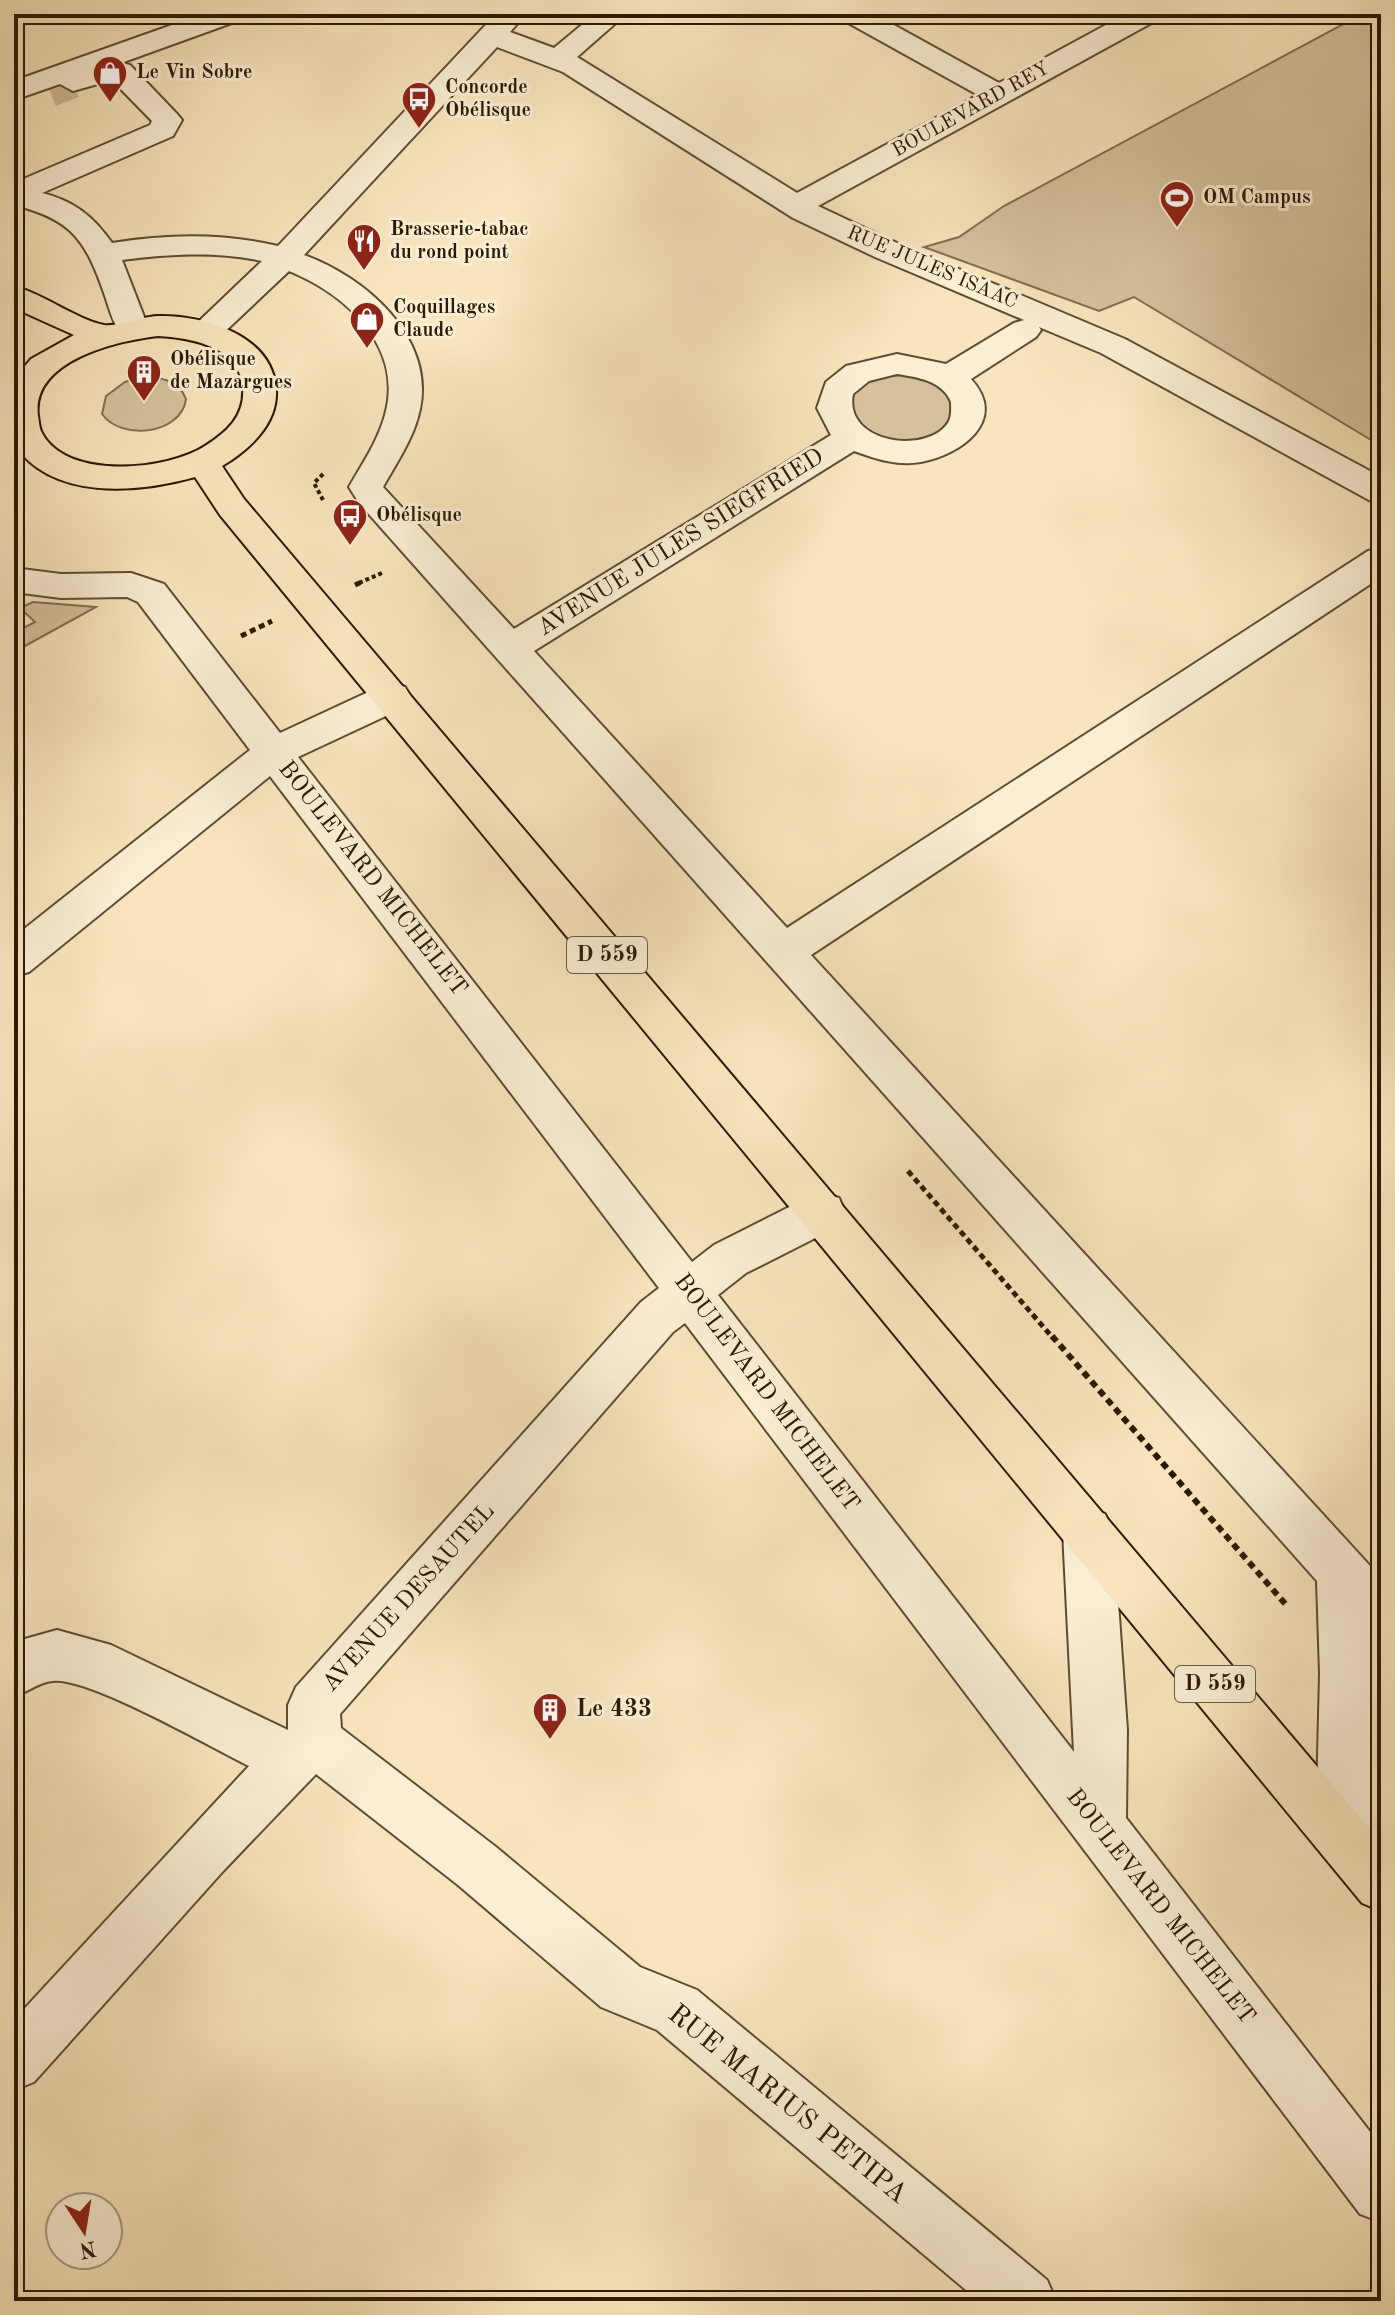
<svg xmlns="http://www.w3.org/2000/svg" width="1395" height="2315" viewBox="0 0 1395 2315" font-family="'Old Standard TT',serif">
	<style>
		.green { fill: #d5c29d; stroke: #806e50; stroke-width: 2 }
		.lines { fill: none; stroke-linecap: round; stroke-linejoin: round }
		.minor-tunnel { stroke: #cfbc98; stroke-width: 32; stroke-dasharray: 32 16; stroke-linecap: butt }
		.minor-casing { stroke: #5e4d32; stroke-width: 4 }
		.major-casing { stroke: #2b1a03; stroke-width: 4 }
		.path-far2 { stroke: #2b1a03; stroke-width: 4; stroke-dasharray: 4 3; stroke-linecap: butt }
		.path-far1 { stroke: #2b1a03; stroke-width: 5; stroke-dasharray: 6 4; stroke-linecap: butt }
		.path { stroke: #2b1a03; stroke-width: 6; stroke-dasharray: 7 5; stroke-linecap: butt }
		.minor { fill: #faeed4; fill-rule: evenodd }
		.major { fill: #f8e5bd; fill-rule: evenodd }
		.labels { text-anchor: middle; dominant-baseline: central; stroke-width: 6; stroke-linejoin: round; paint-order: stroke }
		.far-poi-label { font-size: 20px; font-weight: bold; fill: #2b1a03; stroke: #faeed4; text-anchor: start }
		.far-street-label { font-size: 20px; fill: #2b1a03; stroke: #faeed4 }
		.shield { fill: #faeed4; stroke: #695a42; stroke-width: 2 }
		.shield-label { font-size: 22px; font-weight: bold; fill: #2b1a03 }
		.street-label { font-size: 24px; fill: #2b1a03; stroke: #faeed4 }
		.poi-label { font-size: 24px; font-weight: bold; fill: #2b1a03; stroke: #faeed4; text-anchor: start }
		.near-street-label { font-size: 28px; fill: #2b1a03; stroke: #faeed4 }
	</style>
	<rect width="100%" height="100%" fill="#f8e5bd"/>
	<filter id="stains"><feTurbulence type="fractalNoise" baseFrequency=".0025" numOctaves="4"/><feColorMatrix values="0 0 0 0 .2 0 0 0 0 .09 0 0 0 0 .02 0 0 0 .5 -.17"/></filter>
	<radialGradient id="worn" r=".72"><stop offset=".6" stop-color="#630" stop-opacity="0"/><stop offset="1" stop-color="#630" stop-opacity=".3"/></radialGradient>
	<path class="green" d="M1362 14H1381V446L1134 297 1099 311 924 247 959 237 1004 206Z
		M902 375 932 382 952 400 953 420 934 437 902 442 871 435 852 417C852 412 850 401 852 396 859 378 886 376 902 375Z
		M139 378C158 377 178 378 186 399 181 435 121 441 102 414L106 396 125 382Z
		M33 602 96 607 14 652V633L35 622 20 608Z"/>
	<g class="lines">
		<path class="minor-tunnel" d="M50 91 73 82"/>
		<g class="minor-casing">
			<path id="minor" d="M203 14H244L240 20 121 63 130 65 177 114 182 120 173 136 42 193C74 201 93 216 112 243 168 234 223 233 278 246L496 14H521L523 17 510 32 554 48 595 14H626L577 57 797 193 978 95 843 20 839 14H874L999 83 1126 14H1161L1157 20 818 206 897 243 1125 339 1381 477V504L1369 500 1101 353 1039 327 1041 330 1036 337 971 379C1009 420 961 455 921 462 897 466 876 459 854 451L534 651 787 928 1368 551 1381 548V577L811 955 1381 1578V1640L1370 1635V1838L1362 1857 1343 1865 1324 1857 1316 1838 1320 1674 1317 1581 359 503 349 487C362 464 378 441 385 415 404 347 347 295 289 271L217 339 206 342 195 339 190 332 195 325 262 261C216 251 168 254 122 260L148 327 143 334 132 337 121 334C112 322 109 307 104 293 85 239 71 219 14 205V183L150 125 152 121 112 80 73 91 60 84 14 100V81ZM497 47 563 72 793 218 875 257 1024 320 1014 323 946 364 897 354 846 366 826 382 817 408 831 435 514 629 383 487C397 462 414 438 420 409 435 337 365 277 304 255ZM897 374C917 377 943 381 951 402 951 408 952 415 949 421 931 455 843 445 853 394L869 381Z
				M14 568 61 574 131 573 164 584 280 733 379 687 392 683 405 687 411 697 405 707 298 757 692 1262 714 1245 807 1198 823 1193 839 1198 845 1212 839 1226 746 1273 718 1295 1074 1752 1063 1531 1071 1514 1088 1508 1105 1514 1113 1531 1127 1730 1126 1818 1381 2146V2222L1360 2214 685 1323 673 1332 340 1714 341 1728 496 1847 640 1967 697 1990 1047 2280 1056 2301H979L657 2030 601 2007 458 1885 316 1774 224 1870 34 2082 14 2090V2020L249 1766C212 1748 89 1677 53 1681 39 1682 27 1692 14 1697V1642L57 1630 111 1645 288 1730V1705L296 1687 641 1302 659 1288 270 776 29 972 14 976V937L250 750 138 602 127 597 61 598 14 592Z"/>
		</g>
		<g class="major-casing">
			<path id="major" d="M14 286C43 294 78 320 104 325 120 327 142 316 158 316 204 315 273 335 276 390 278 424 249 450 222 466L244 499 1381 1842V1911L1362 1903 220 515 195 477C138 493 52 501 14 444V379L31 359 74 335 14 308ZM158 336C191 338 240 346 243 388 245 416 227 432 205 446 168 470 67 481 42 433 39 428 39 421 38 416 31 360 117 341 158 336Z"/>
		</g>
		<path class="path-far2" d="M323 500 314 483 324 473
			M359 583 382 573"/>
		<path class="path-far1" d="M355 585 364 581
			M241 636 272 621
			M908 1171 1053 1338"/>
		<path class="path" d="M1052 1336 1288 1607"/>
		<use href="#minor" class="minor"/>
		<use href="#major" class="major"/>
	</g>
	<defs>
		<g id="shop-pin" transform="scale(1.8)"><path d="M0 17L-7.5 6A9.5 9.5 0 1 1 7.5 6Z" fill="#8f2418" stroke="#faeed4"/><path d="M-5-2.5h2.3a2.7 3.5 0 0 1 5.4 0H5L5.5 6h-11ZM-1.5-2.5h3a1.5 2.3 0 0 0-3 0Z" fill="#fff"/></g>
		<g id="bus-pin" transform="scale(1.8)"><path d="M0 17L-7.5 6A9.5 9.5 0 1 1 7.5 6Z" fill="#8f2418" stroke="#faeed4"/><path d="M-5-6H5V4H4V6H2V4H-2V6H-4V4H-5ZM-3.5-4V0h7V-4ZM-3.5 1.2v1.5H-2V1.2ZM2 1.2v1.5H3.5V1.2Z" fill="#fff"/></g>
		<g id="stadium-pin" transform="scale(1.8)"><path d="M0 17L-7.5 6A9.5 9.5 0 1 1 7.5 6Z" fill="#8f2418" stroke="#faeed4"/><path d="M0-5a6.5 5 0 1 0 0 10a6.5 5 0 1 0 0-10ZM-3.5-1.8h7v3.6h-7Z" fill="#fff"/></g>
		<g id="restaurant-pin" transform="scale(1.8)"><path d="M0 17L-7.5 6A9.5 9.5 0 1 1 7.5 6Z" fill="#8f2418" stroke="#faeed4"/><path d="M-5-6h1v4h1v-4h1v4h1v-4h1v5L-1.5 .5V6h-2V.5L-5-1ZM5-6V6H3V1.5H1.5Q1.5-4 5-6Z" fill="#fff"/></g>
		<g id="building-pin" transform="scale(1.8)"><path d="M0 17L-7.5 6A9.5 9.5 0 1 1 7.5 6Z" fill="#8f2418" stroke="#faeed4"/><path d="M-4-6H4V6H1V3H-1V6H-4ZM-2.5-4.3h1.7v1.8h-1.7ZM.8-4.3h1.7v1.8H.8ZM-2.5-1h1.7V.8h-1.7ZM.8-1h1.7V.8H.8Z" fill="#fff"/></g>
	</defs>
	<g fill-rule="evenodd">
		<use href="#shop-pin" x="110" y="73"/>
		<use href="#bus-pin" x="419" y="99"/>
		<use href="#stadium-pin" x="1177" y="198"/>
		<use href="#restaurant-pin" x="364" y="241"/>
		<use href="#shop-pin" x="367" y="319"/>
		<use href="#building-pin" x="144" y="372"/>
		<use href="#bus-pin" x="350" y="516"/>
		<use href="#building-pin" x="550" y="1710"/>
	</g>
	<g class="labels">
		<g class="far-poi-label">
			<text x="136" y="73">Le Vin Sobre</text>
			<text x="445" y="88">Concorde<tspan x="445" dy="23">Obélisque</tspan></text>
			<text x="1203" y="198">OM Campus</text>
			<text x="390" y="230">Brasserie-tabac<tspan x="390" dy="23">du rond point</tspan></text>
			<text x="393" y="308">Coquillages<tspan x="393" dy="23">Claude</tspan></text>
			<text x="170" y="360">Obélisque<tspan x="170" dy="23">de Mazargues</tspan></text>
			<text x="376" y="516">Obélisque</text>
		</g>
		<g class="far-street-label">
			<text transform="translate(971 110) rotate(-29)">BOULEVARD REY</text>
			<text transform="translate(932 268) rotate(23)">RUE JULES ISAAC</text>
		</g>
		<g class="shield">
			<rect x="567" y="937" width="80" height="36" rx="6"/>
			<rect x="1175" y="1666" width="80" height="36" rx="6"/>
		</g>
		<g class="shield-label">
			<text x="607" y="955">D 559</text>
			<text x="1215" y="1684">D 559</text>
		</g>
		<g class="street-label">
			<text transform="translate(681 543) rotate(-32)">AVENUE JULES SIEGFRIED</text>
			<text transform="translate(372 879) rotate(52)">BOULEVARD MICHELET</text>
			<text transform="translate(766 1393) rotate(53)">BOULEVARD MICHELET</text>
			<text transform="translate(409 1598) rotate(-48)">AVENUE DESAUTEL</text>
			<text transform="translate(1160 1907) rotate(52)">BOULEVARD MICHELET</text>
		</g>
		<g class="poi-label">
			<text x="576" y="1710">Le 433</text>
		</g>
		<g class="near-street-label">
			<text transform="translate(787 2105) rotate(39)">RUE MARIUS PETIPA</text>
		</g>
	</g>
	<rect width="1395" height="2315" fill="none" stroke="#f8e5bd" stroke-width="48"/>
	<rect x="16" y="16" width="1363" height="2283" fill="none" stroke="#2b1a03" stroke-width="4"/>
	<rect x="24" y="24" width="1347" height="2267" fill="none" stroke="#2b1a03" stroke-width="2"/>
	<g transform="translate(84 2231) rotate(168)"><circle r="38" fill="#faeed4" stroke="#a79980" stroke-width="2"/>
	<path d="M0-6L14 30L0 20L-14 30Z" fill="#8f2418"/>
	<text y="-12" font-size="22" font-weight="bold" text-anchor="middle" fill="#2b1a03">N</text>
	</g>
	<rect width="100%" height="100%" filter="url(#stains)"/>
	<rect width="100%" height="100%" fill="url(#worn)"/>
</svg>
